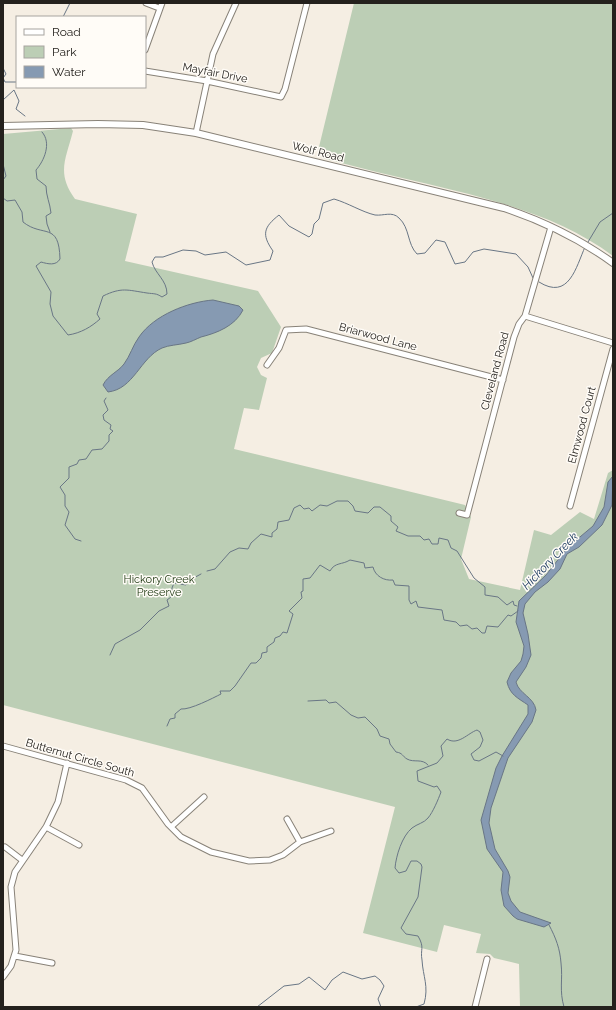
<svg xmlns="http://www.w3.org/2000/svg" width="616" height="1010" viewBox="0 0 616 1010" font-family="Raleway,sans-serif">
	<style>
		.green { fill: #bcceb5; fill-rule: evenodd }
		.water { fill: #869ab2; stroke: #697685 }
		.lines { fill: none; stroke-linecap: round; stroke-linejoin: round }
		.stream { stroke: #697685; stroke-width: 1 }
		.minor-casing { stroke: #888278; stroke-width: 7 }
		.major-casing { stroke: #888278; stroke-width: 8 }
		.minor { stroke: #fff; stroke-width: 5 }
		.major { stroke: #fff; stroke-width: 6 }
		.labels { text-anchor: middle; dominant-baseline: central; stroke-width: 3; stroke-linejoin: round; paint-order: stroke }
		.street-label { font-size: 11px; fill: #24211d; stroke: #fffcf7 }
		.park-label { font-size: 11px; fill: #1a350d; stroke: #fffcf7 }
		.water-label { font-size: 12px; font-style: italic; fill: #1f3e62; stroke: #fffcf7 }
	</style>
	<rect width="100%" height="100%" fill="#f5eee3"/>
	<path class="green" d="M354 3H613V256C560 216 491 199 428 184 392 176 357 167 322 158L318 151Z
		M71 128 73 131C66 159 56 173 75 199L137 214 125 261 258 291 281 327 272 353 261 358 257 367 261 375 267 378 259 410 244 408 234 449 465 505 471 517 461 559 469 579 520 590 534 530 551 535 580 512 594 519 608 473 613 470V1007H520L519 964 494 958 490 954 476 953 481 934 444 925 437 952 363 933 395 807 3 705V134ZM591 528V530L538 584 568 547Z"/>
	<path class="water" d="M213 300 239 306 243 310C235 326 217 333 201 337 196 339 191 342 186 343 178 345 169 345 162 348 140 358 134 389 108 392L103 385C108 375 118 372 124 364 130 356 133 345 139 337 154 315 188 302 213 300Z
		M613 476 612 505 602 525 579 547 567 554 560 569 548 582 535 592 525 604 523 613 528 634 531 655 526 667 516 682C519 694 534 697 536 710L532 722 508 758 491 808 489 823 495 849 508 871 510 877 508 893 511 901 520 912 551 923 544 927 517 919 513 916 504 906 501 890 503 872 487 849 481 820 496 768 502 756 528 714V705C518 698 510 695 507 682L511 673 521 661 523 654 524 646 516 622 519 601 546 575 568 547 593 526 604 507 608 482Z"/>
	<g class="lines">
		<path class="stream" d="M63 17 70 3
			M3 68 6 74 3 78 5 82H17
			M3 100 14 90 19 101 16 109 25 116
			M42 132C52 143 44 161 36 170L37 179 46 186C46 196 50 203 51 213L46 216 47 224 50 232
			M3 164 6 176 3 180
			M3 198 7 201 15 200 22 212 23 222C43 238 59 221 60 259 56 266 48 264 41 262L36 266 51 292 50 304 53 316 68 335C81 333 91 327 100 319L97 314 103 296C122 287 127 290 147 293 154 294 156 293 162 297L167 294C167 280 155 274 152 262L155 257H163L183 250 196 251 205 255 226 252 246 265 270 260 273 251C261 234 264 227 279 215L289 226 309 237 312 234 314 224 319 219 323 203 334 199C348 203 362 212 375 215 384 216 392 211 399 218 410 228 407 244 417 254L425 253 436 240 445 242 455 264 465 262 473 252 484 249 516 254 528 267 533 278
			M588 242 600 222 613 213
			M539 282C569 301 576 267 585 247
			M81 541 75 539 65 525 69 512 65 506V495L60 487 69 478V467L77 464 79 460 86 459 92 450 102 449 109 441V435L113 431 110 429 111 425 104 420 103 415 108 410 104 401 106 398
			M207 571 215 569 230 552 239 548 248 549 251 543 261 534 272 537V533L277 529 278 522 289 520 294 508 300 505 304 509 309 508 312 511 320 505 327 506 337 501H348L353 506 355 511 368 513 374 507H380L391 516V521L398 527 396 531 408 536H420L424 540 429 539 432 544H438L439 538 448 540 451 548 457 551 474 578 485 587V595L498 597 507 605 513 601 514 605 517 606
			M110 655 115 644 140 630 159 611 169 606 167 600 171 597 172 588 174 583 186 585 188 581 201 574
			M308 701 326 700 329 703 336 702 351 715 358 718 365 717 377 729 380 736 389 739 390 744 396 752C403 753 402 756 407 759 414 763 422 758 428 765
			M167 726 170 719 175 718V714L181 709C190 710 213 698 221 694L220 691H230L235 686 251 663H256L261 658 262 653 267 652V647L274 642 275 638 280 636 283 632 287 633 293 614 289 611 302 598 301 592 303 591V579L310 578 320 565 330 571C335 562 342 565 350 560L364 563 365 568 373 567C375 576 384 581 393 580L395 585 409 586V600L411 604 416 601 418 607 442 610 444 620 456 622 460 626 467 625 472 629 477 628 482 633H485L487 626 498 627 508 615 511 616 518 611
			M549 925C556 938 560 949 561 963 563 980 559 990 564 1007
			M257 1007 284 986 299 984 309 977 325 990 332 980 343 972 362 979 375 976 380 980 384 986 378 999 381 1007
			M416 1007 424 1004C429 986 423 977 422 960 420 949 425 948 418 936L406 934 401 928 418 897 422 867 421 864 417 861H411L406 871 399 873 395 868C396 856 402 836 412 828 417 824 424 823 428 818 433 812 438 800 441 792L437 786 434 787 418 781 417 771 437 763 443 756 441 746 447 739C458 746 468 733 477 730L480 732 483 740 480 747 471 754 474 760 479 761 496 752 503 756"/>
		<g class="minor-casing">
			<path id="minor" d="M146 3 159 8
				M145 50 162 3
				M145 71 207 81 281 97 285 89 307 3
				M196 133 213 54 236 3
				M525 316 613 343
				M267 365 279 348 286 330 306 329 503 380
				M570 506 613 349
				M459 513 467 515 514 337 519 324 525 316 551 227
				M3 746 126 780 142 788 168 824 181 837 211 852 249 861 270 860 283 855 300 842 331 831
				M287 819 300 842
				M46 827 79 845
				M171 827 204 797
				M5 847 22 860
				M15 956 52 963
				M3 977 11 966 16 950 11 887 15 872 46 827 58 802 67 763
				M475 1007 487 959"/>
		</g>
		<g class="major-casing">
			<path id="major" d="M3 126 98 124 143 125 196 133 504 208C543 221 580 239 613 263"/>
		</g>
		<use href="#minor" class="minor"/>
		<use href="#major" class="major"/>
	</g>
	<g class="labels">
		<g class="street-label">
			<text transform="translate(215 73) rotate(11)">Mayfair Drive</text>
			<text transform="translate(318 152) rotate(14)">Wolf Road</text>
			<text transform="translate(378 337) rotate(15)">Briarwood Lane</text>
			<text transform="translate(495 371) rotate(-75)">Cleveland Road</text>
			<text transform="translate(582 425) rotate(-75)">Elmwood Court</text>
			<text transform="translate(80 758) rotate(16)">Butternut Circle South</text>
		</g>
		<g class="park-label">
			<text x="159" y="579">Hickory Creek<tspan x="159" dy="13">Preserve</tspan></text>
		</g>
		<g class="water-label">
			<text transform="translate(550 561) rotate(-46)">Hickory Creek</text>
		</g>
	</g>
	<rect width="616" height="1010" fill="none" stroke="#24211d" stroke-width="8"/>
	<rect x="16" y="16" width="130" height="72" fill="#fffcf7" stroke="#a7a4a0"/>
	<rect x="24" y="29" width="20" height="6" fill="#ffffff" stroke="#a7a4a0"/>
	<text x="52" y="36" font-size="12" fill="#24211d">Road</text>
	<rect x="24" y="46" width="20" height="12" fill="#bcceb5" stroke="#a7a4a0"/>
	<text x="52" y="56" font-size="12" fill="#24211d">Park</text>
	<rect x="24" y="66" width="20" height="12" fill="#869ab2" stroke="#a7a4a0"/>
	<text x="52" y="76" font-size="12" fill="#24211d">Water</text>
</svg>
